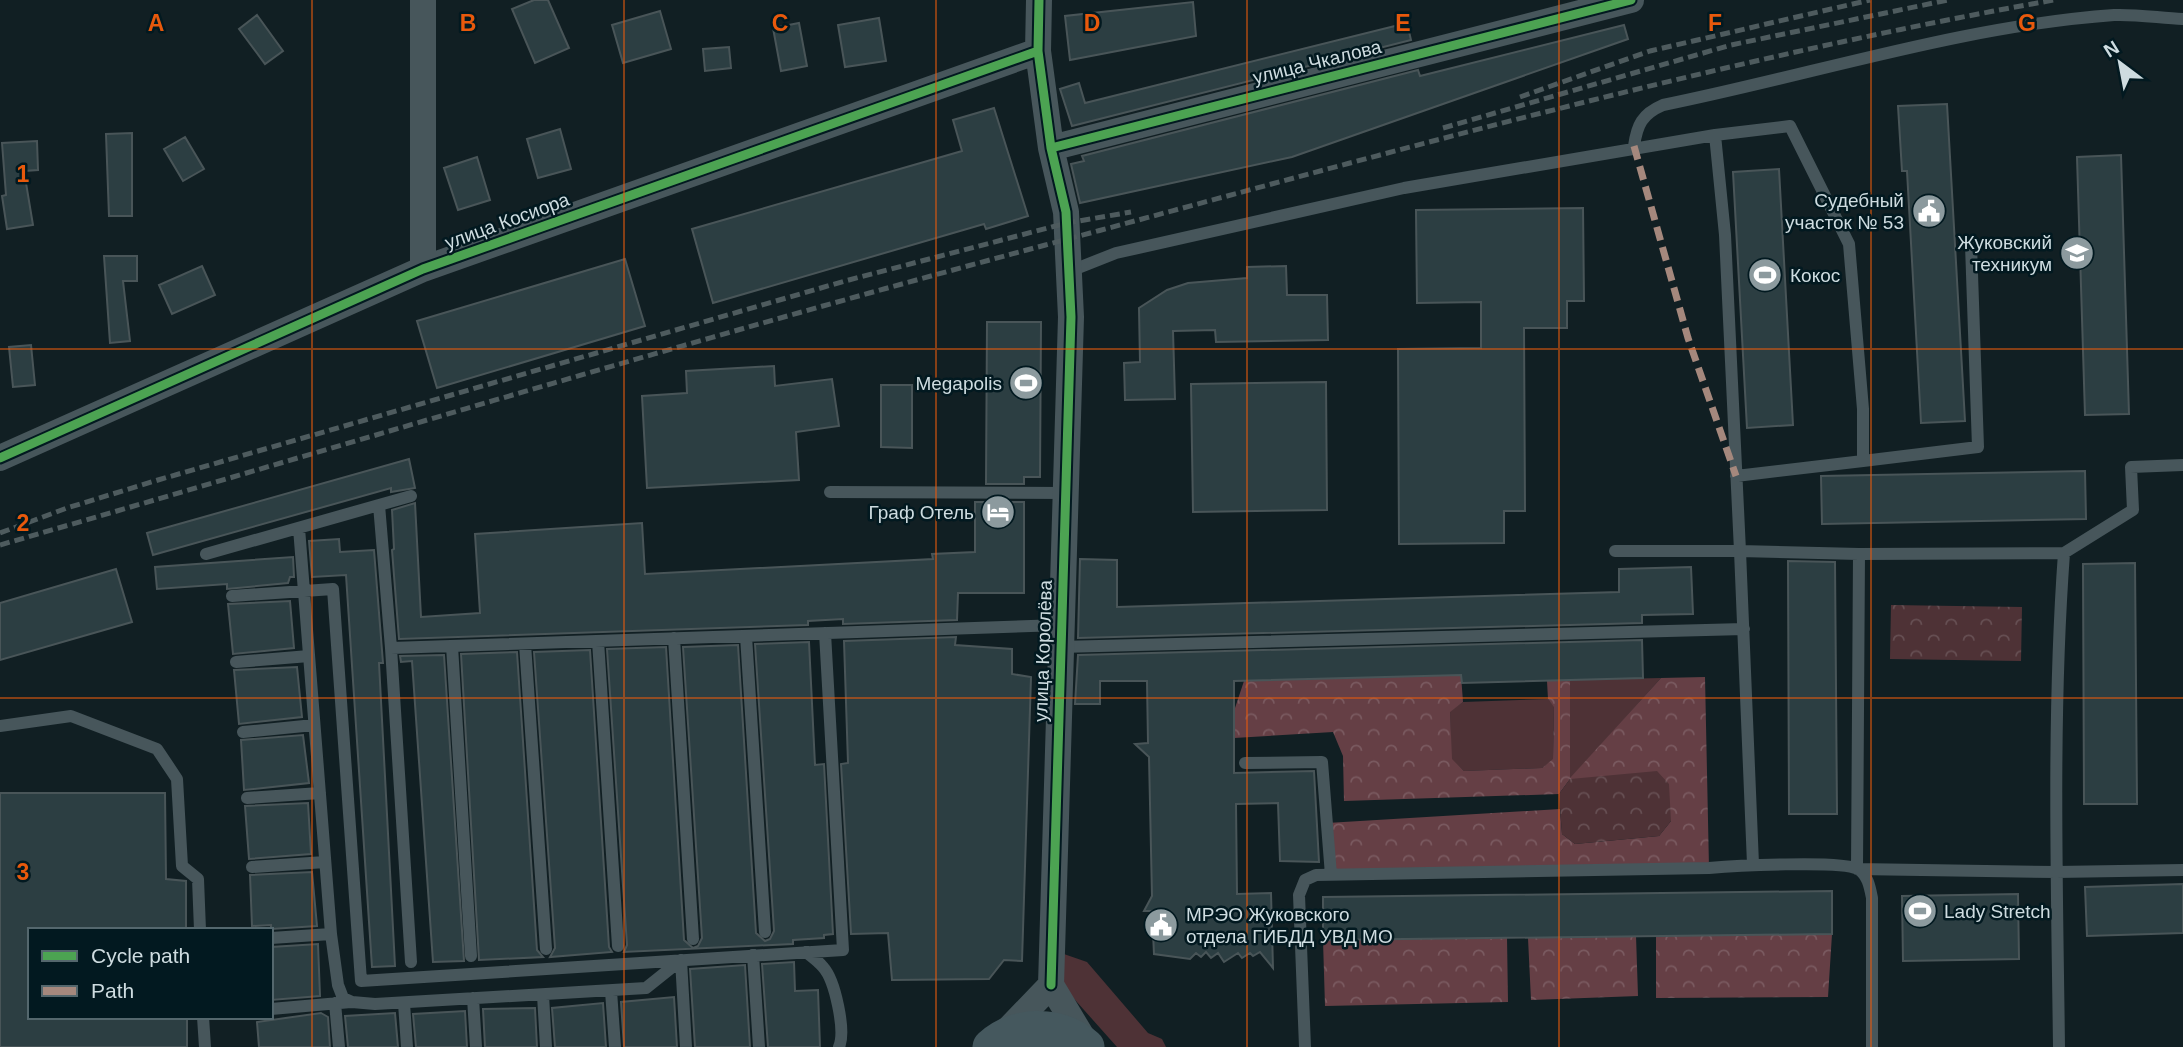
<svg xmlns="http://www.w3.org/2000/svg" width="2183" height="1047" viewBox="0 0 2183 1047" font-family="Helvetica,sans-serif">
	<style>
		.green { fill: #4e3236 }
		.forest { fill: url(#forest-crowns) }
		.park { fill: url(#park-crowns) }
		.building { fill: #2c3e42; stroke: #495558; stroke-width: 2 }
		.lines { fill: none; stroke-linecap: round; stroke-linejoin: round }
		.service { stroke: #47565b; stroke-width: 12 }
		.minor { stroke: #47565b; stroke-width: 26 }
		.secondary { stroke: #45585e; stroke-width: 37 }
		.rail { stroke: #4e5b5e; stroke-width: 5; stroke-dasharray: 10 5; stroke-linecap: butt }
		.quiet { stroke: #a5887d; stroke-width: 7; stroke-dasharray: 14 7; stroke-linecap: butt }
		.cycleway-casing { stroke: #021920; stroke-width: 13 }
		.cycleway { stroke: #4ca352; stroke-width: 9 }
		.grid { fill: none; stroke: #e8590c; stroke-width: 2; stroke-opacity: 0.55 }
		.labels { text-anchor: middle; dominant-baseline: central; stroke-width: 5; stroke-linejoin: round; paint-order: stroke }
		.street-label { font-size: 19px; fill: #cedce0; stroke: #021920 }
		.poi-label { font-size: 19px; fill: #cedce0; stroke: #021920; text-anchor: end }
		.grid-label { font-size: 23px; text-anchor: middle; font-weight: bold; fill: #e8590c; stroke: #021920; stroke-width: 5; stroke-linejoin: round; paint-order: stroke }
	</style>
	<defs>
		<pattern id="forest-crowns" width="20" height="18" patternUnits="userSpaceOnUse" patternTransform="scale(1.75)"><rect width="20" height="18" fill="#653f45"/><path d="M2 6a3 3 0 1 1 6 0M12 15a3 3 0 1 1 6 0" fill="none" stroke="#7a5a60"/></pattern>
		<pattern id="park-crowns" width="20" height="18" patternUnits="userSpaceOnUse" patternTransform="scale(1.75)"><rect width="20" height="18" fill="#4e3236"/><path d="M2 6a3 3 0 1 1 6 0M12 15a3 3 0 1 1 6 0" fill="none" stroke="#664f53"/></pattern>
	</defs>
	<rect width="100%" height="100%" fill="#111f23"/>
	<path class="green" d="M1661 678 1570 779V680Z
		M1548 699 1554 706 1553 760 1542 768 1464 771 1451 759 1450 711 1463 702Z
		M1061 953 1087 962 1148 1033 1162 1039 1166 1047H1117L1068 992 1061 979Z"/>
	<path class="forest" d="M1461 675 1463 702 1450 712 1452 759 1464 771 1542 768 1553 759 1554 707 1548 699 1547 681 1570 680V778L1661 678 1705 677 1709 868 1331 875 1327 823 1560 809 1562 834 1575 844 1659 836 1671 821 1570 779 1559 794 1344 801 1343 756 1333 732 1234 738V711L1244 681Z
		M1832 934 1828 997 1656 998V936Z
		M1636 936 1638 996 1531 1000 1528 938Z
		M1507 938 1508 1002 1325 1006 1323 940Z"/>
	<path class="park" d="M1891 605 2022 607 2021 661 1890 659Z
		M1657 771 1669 784 1671 821 1659 836 1575 844 1562 834 1559 794 1570 779Z"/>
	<path class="building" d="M534 0H548L569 48 535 63 512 9Z
		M1193 2 1196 36 1070 60 1065 16Z
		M660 11 671 49 623 63 612 25Z
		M257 15 283 51 265 64 239 29Z
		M879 18 886 61 845 67 838 25Z
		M799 23 807 66 781 71 773 28Z
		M1407 23 1411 40 1072 126 1060 89 1079 83 1085 103Z
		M1624 25 1628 39 1292 157 1080 203 1071 164 1084 161 1082 156 1418 70 1420 76Z
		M729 47 731 68 705 71 703 49Z
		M1947 104 1965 421 1921 423 1907 171H1902L1898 106Z
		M994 108 1028 216 986 229 984 224 713 303 692 229 962 151 953 120Z
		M560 129 571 169 538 178 527 139Z
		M132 133V216H109L106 134Z
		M185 137 204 169 183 181 164 149Z
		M37 141 38 170 24 171 33 225 7 229 2 196 6 195 2 143Z
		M2121 155 2129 414 2085 415 2077 157Z
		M477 157 490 200 458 210 444 168Z
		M1779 169 1793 425 1747 428 1733 172Z
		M1583 208 1584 301H1567V328H1524L1525 511H1504V543L1399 544 1398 349 1481 348V302L1417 303 1416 210Z
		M104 256H137V281H123L130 341 110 343Z
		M625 259 645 326 437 388 417 321Z
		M202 266 215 295 172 314 159 285Z
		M1286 266 1287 295H1327L1328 340 1216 342 1215 330 1173 331 1175 399 1125 400 1124 363 1140 362 1139 308 1167 290 1188 283 1247 278V267Z
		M987 322H1041L1040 477H1024V484H986Z
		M31 345 35 385 13 387 9 347Z
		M774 366 775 386 832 379 839 426 796 432 799 480 647 488 642 396 687 393 686 371Z
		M1326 382 1327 510 1193 512 1191 384Z
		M881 385H912V448L881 447Z
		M409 459 415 488 391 492V488L153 555 147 533Z
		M2085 471 2086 519 1822 524 1821 476Z
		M975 502H1024V593H958L957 620 843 624V619L808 621V625L399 639 392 550 394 549 392 510 415 503 421 617 480 613 475 534 642 523 645 574 933 559 932 554 975 552Z
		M339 539 340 552 374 550 383 663H379L395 966 372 967 346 575 312 577 309 541Z
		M293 557 294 577H290L288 583 227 589V584L157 589 155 567Z
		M1080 559 1117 560V607L1619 592V569L1691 567 1693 614 1642 615V623L1078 638Z
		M1788 561 1835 562 1837 814H1789Z
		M2135 563 2137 804H2084L2083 564Z
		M116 569 132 622 0 660V603Z
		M290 601 294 648 233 654 228 604Z
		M956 637 955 645 1012 649V674L1031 677 1022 961 1004 960 989 979 892 980 888 933 851 934 841 764 848 763 844 641Z
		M1642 640 1643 678 1462 683 1461 675 1234 681V773L1314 771 1319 862 1280 861 1278 803 1236 804 1237 894 1271 893 1273 968 1260 952 1253 956 1250 953 1242 958 1238 953 1224 962 1218 953 1211 958 1206 952 1201 957 1196 953 1190 959 1154 954 1152 911H1144L1152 896 1149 757 1135 744 1148 743 1147 681H1100V704H1075L1078 655Z
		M809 642 815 765 824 764 833 934 824 935V938L793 940V944L624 952 627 945 607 649 666 647 684 940 693 948 698 946 702 938 683 647 738 645 756 933 765 941 770 939 774 931 755 644Z
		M590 650 609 947 612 952 550 957 555 948 534 652Z
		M517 652 537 950 543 957 479 960 461 654Z
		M444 655 464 961 433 962 412 661 401 662 400 656Z
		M297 667 302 717 239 724 234 670Z
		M303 735 309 783 244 790 241 740Z
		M0 793H165L166 879 186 881V930H30V1017H187V1047H0Z
		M308 803 311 854 249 859 245 806Z
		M312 872 317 926 271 929V925L252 926 250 875Z
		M2183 884V933L2087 936 2085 887Z
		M1832 891V934L1323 940V897Z
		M2018 894 2019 959 1903 961 1902 896Z
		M318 944 320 996 271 1000V947Z
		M794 962 795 991 818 990 820 1047H768L762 964Z
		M745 965 750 1047H695L690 969Z
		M674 997 677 1047H624L621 1002Z
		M603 1003 606 1047H555L552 1008Z
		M535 1008 537 1047H485L483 1009Z
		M465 1011 467 1047H416L413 1014Z
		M321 1013 328 1017 330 1047H259L257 1022Z
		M395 1013 398 1047H348L345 1016Z"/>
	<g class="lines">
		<path class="service" d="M1634 146C1637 125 1642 114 1663 105 1812 75 1961 26 2114 15 2136 14 2160 18 2183 19
			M1068 272 1116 253 1404 188 1715 135
			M1863 461 1978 447 1971 245
			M2183 465 2131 467 2133 510 2064 553 1859 554 1857 869 2056 872 2183 870
			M1736 476 1863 461V409L1849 244 1790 126 1715 135 1725 235 1740 551 1859 554
			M830 492 1065 493
			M379 505 411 496
			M299 528 331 934 338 985 343 998 352 1002 375 1004 646 988 681 960 686 1047
			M1615 551H1740L1753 864
			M206 554 379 505 391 648
			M232 596 333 589 361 981 843 950 825 633
			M746 636 765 932
			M674 638 693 939
			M598 641 618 946
			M525 644 546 949
			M452 646 471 956
			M1060 647 1744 629
			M236 662 309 656
			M0 726 71 716 157 749 177 779 182 866 198 879 200 930
			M243 732 314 725
			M1245 763 1322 762 1331 875
			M247 798 320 793
			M252 867 325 862
			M271 938 331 934
			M806 952C812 957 818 961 823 967 835 980 846 1031 839 1047
			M753 955 759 1047
			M411 962 391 648 1061 625
			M611 991 615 1047
			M543 995 546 1047
			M473 998 476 1047
			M335 1003 339 1047
			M404 1003 407 1047
			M271 1009 351 1002
			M203 1017 205 1047
			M1305 1047 1299 895 1305 880 1316 875 1709 868C1732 866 1841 860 1858 869 1868 875 1870 888 1872 898V1047
			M2059 1047C2057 883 2052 717 2064 553"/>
		<path class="minor" d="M423 0V269
			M1039 0 1038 51 1051 148 1066 212 1071 317 1051 985
			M1051 148 1631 0
			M0 458 423 269 1038 51
			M1051 985 1087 1045
			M1001 1037 1051 985"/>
		<path class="secondary" d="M991 1047C1018 1023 1059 1024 1086 1047"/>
		<path class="rail" d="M1520 97 1650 51 1870 0
			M1443 128 1731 45 1948 0
			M0 533 67 508 158 480 845 281 1067 223 1131 212
			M0 545C356 442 710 334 1068 239 1395 151 1721 59 2054 0"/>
		<path class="quiet" d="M1634 146 1688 338 1736 476"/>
		<g class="cycleway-casing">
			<path id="cycleway" d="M1039 0 1038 51 1051 148 1066 212 1071 317 1051 985
				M1051 148 1631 0
				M0 458 423 269 1038 51"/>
		</g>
		<use href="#cycleway" class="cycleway"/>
	</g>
	<path class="grid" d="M312 0V1047M624 0V1047M936 0V1047M1247 0V1047M1559 0V1047M1871 0V1047M0 349H2183M0 698H2183"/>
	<defs>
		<g id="civic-disc" transform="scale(1.75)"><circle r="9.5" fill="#8c9a9e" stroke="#021920"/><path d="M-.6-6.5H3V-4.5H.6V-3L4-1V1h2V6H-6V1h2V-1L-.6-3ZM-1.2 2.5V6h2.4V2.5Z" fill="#fff"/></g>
		<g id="university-disc" transform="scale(1.75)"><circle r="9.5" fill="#8c9a9e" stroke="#021920"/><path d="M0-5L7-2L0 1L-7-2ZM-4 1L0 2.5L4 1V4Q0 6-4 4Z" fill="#fff"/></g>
		<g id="stadium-disc" transform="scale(1.75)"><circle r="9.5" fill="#8c9a9e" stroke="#021920"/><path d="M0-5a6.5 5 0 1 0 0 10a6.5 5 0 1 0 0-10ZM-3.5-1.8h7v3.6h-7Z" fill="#fff"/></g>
		<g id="hotel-disc" transform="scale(1.75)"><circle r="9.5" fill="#8c9a9e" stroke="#021920"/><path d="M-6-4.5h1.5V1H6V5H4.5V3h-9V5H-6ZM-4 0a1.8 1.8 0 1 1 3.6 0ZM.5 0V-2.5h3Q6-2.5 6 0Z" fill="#fff"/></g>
	</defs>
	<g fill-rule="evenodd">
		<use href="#civic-disc" x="1929" y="211"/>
		<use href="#university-disc" x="2077" y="253"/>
		<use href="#stadium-disc" x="1765" y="275"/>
		<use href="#stadium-disc" x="1026" y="383"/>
		<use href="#hotel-disc" x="998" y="512"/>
		<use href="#stadium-disc" x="1920" y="911"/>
		<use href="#civic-disc" x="1161" y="925"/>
	</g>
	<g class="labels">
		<g class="street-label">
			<text transform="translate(1317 62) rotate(-14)">улица Чкалова</text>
			<text transform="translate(507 221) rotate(-20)">улица Косиора</text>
			<text transform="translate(1043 651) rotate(-88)">улица Королёва</text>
		</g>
		<g class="poi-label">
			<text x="1904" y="200">Судебный<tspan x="1904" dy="22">участок № 53</tspan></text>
			<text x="2052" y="242">Жуковский<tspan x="2052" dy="22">техникум</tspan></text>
			<text x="1790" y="275" text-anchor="start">Кокос</text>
			<text x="1002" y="383">Megapolis</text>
			<text x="974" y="512">Граф Отель</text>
			<text x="1944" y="911" text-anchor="start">Lady Stretch</text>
			<text x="1186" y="914" text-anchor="start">МРЭО Жуковского<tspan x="1186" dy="22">отдела ГИБДД УВД МО</tspan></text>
		</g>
	</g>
	<g class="grid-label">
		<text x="156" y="31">A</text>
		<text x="468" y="31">B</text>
		<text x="780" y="31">C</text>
		<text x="1092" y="31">D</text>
		<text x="1403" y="31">E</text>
		<text x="1715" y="31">F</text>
		<text x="2027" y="31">G</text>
		<text x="23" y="182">1</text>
		<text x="23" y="531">2</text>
		<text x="23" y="880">3</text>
	</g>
	<rect x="28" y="928" width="245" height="91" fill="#021920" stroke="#54676d" stroke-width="2"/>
	<rect x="42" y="951" width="35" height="10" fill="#4ca352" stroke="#54676d" stroke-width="2"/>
	<text x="91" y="963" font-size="21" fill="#cedce0">Cycle path</text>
	<rect x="42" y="986" width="35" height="10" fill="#a5887d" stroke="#54676d" stroke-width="2"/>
	<text x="91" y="998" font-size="21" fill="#cedce0">Path</text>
	<g transform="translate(2120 63) rotate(328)" stroke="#021920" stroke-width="5" paint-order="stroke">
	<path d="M0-5L12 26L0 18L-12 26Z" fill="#cedce0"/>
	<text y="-10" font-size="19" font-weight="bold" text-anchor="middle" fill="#cedce0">N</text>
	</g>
</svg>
